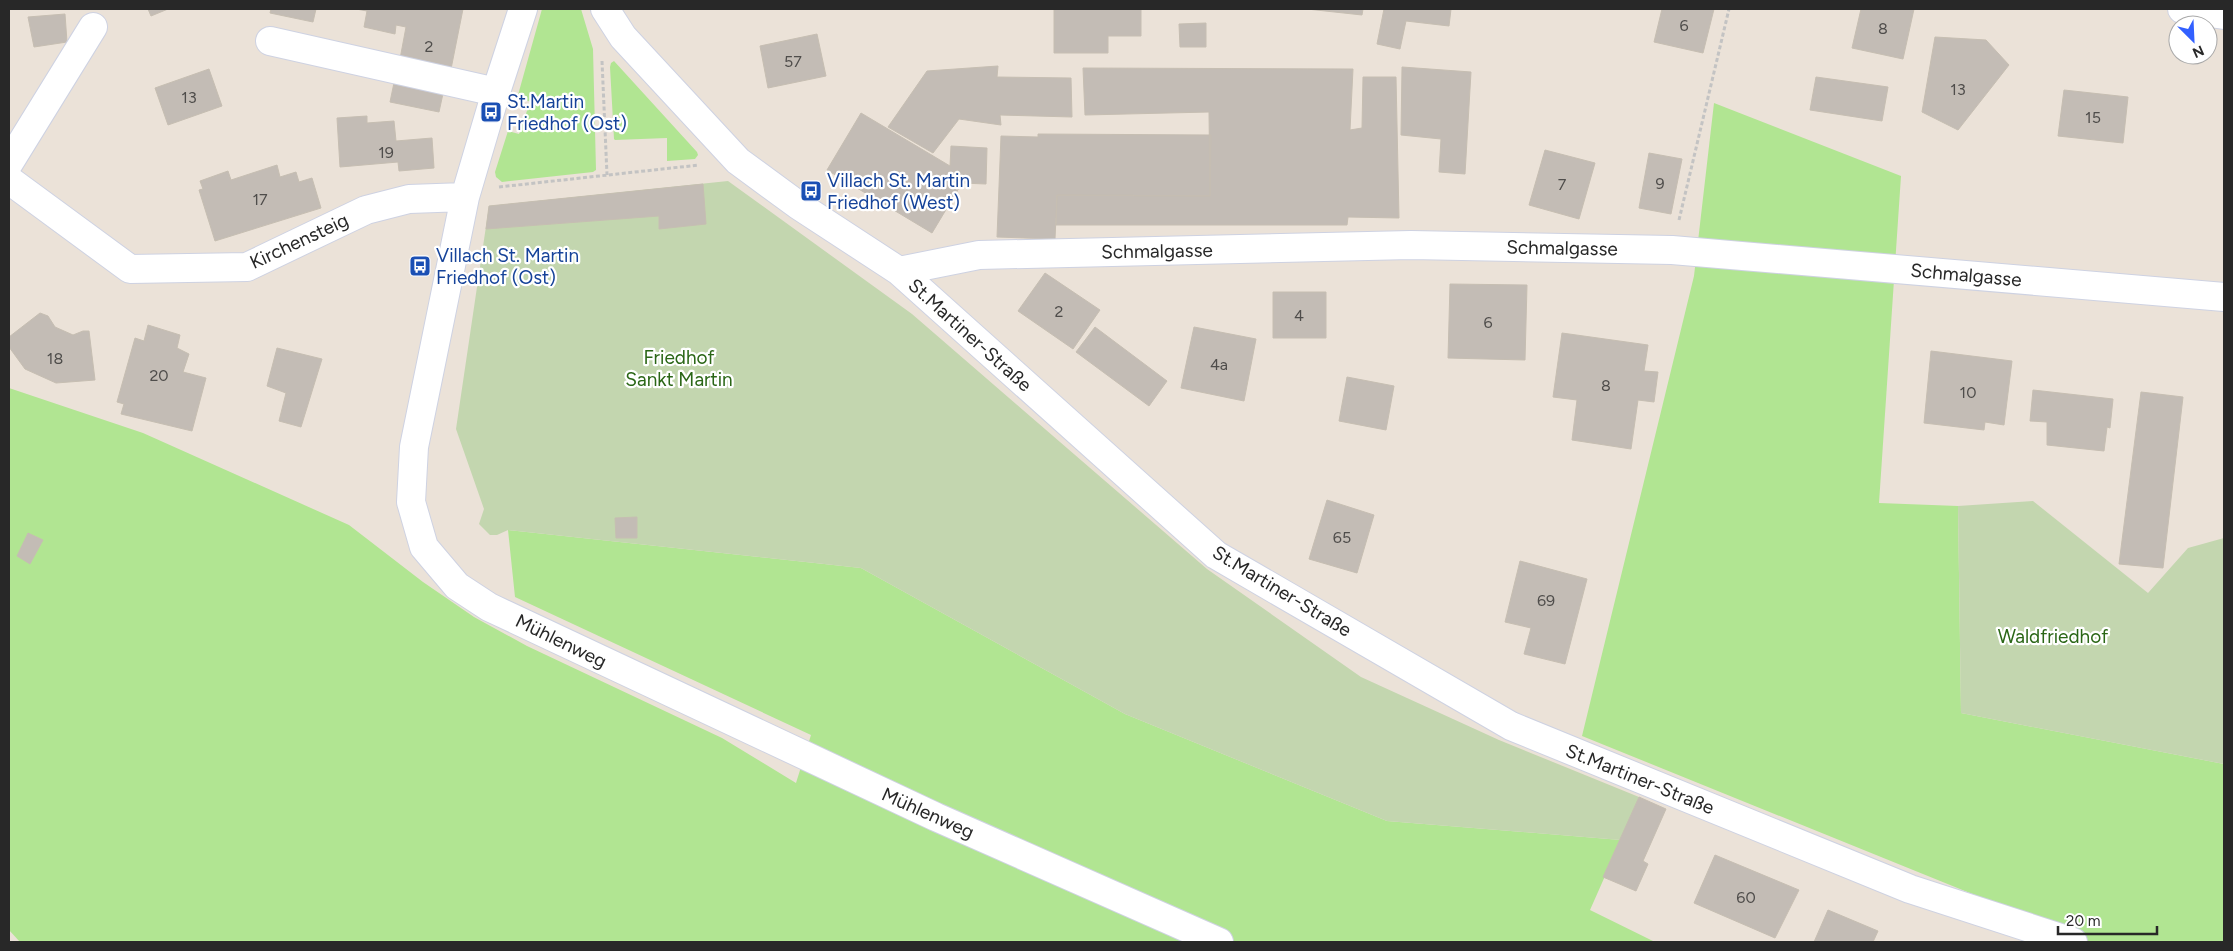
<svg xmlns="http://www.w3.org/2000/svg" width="2233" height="951" viewBox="0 0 2233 951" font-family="Figtree,sans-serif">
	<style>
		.green { fill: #b1e592 }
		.cemetery { fill: #c3d6af }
		.building { fill: #c3bcb5; stroke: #c6beb2 }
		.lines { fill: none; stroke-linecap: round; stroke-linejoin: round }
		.minor-casing { stroke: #ced2e2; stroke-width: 30 }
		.path { stroke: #c3c3c3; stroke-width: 3; stroke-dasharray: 4 2.5; stroke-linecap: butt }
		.minor { stroke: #fff; stroke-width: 28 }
		.labels { text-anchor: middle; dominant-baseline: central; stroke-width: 4.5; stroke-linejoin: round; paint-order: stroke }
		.number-label { font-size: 16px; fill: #4f4d4b }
		.transit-label { font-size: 19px; fill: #164399; stroke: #fff; text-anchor: start }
		.street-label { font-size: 19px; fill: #282828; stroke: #fff }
		.park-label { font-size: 19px; fill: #2a6616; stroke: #fff }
	</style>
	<rect width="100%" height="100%" fill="#ebe2d8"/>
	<path class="green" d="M542 9H581L593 49 596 170 593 172 502 182 496 177 495 172 508 131 519 134 530 102 518 95Z
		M614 61 697 152 698 155 695 159 667 161V138L615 140 614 139 610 67 611 63Z
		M1714 103 1901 176 1879 503 1958 506 1961 713 2224 764V942H2091L1582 736 1694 276Z
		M9 388 143 433 349 525 423 582 474 617 527 646 722 738 796 783 811 735 515 597 508 530 861 568 1125 714 1387 821 1621 840 1590 910 1655 942H20L9 930Z"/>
	<path class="cemetery" d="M728 181 912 314 1207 569 1361 677 1499 740 1639 797 1621 840 1387 821 1125 714 861 568 508 530 497 535H490L479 524 484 509 456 429 489 206Z
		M2033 501 2148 593 2188 548 2224 538V764L1961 713 1958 506Z"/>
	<path class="building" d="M148 9H168L151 16Z
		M271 9H316L313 22 270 13Z
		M356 9H463L451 69 400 59 406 27 396 25 395 34 364 27 367 11Z
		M1054 9H1141V36H1108V53H1054Z
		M1307 9H1363L1362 15Z
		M1384 9H1451L1449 26 1406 21 1400 49 1377 44Z
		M1662 9H1714L1703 53 1654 42Z
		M1861 9H1914L1903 59 1852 48Z
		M65 14 67 42 34 47 28 17Z
		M1206 23V47H1180L1179 24Z
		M817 34 826 76 768 88 760 46Z
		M1935 37 1986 40 2009 65 1958 130 1922 112Z
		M998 66 997 77 1071 78 1072 117 1000 115 1001 125 959 119 933 153 888 127 927 71Z
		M1402 67 1471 72 1465 174 1439 172 1441 139 1401 135Z
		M1083 68 1353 69 1350 130 1362 128 1363 77H1396L1399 218 1348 217 1347 225H1056L1057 195 1210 196 1209 112 1085 115Z
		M209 69 222 106 168 125 155 88Z
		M1816 77 1888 87 1882 121 1810 110Z
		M395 78 444 89 439 112 390 102Z
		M2064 90 2128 97 2123 143 2058 136Z
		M861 113 950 166 951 146 987 148 986 184 962 183 932 233 827 170Z
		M367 116V123L394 121 396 141 432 138 434 168 399 171 398 162 340 167 337 118Z
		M1038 134 1211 135 1210 196 1057 195 1055 239 997 237 1001 136 1038 137Z
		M1545 150 1595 163 1579 219 1529 205Z
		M1649 153 1682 159 1671 214 1639 208Z
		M277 165 280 177 296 172 299 182 312 178 321 208 215 241 199 190 203 189 200 181 228 171 231 180Z
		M703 184 706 224 659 229V216L486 229 489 206Z
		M1045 273 1100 310 1073 349 1018 311Z
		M1450 284 1527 285 1525 360 1448 358Z
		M1273 292H1326V338H1273Z
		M40 313 48 316 55 327 73 335 83 331H89L95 380 56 383 25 369 9 347V337Z
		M148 325 180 335 177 348 189 354 183 372 206 378 192 431 121 414 124 404 117 402 135 338 144 341Z
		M1095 327 1167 381 1149 406 1076 352Z
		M1194 327 1256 339 1244 401 1181 388Z
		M1562 333 1648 345 1644 371 1658 372 1654 402 1638 400 1631 449 1572 440 1577 400 1553 397Z
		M277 348 322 359 301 427 279 421 286 393 267 386Z
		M1931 351 2012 361 2004 425 1985 422 1984 430 1924 423Z
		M1347 377 1394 386 1386 430 1339 421Z
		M2033 390 2113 399 2110 428 2107 427 2104 451 2047 445V422L2030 421Z
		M2141 392 2183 397 2163 568 2119 564Z
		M1327 500 1374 515 1357 573 1309 559Z
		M637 517V538H616L615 518Z
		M28 533 43 540 30 564 17 556Z
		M1520 561 1587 579 1565 664 1524 654 1531 628 1505 622Z
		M1639 797 1666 809 1643 861 1648 864 1636 891 1603 877Z
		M1715 855 1799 890 1775 938 1694 903Z
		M1828 910 1878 931 1873 942H1814Z"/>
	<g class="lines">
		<g class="minor-casing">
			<path id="minor" d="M523 9 496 92 465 197 414 447 411 502 424 547 457 586 489 607 936 817 1219 942
				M605 9 623 37 738 161 798 205 899 271 1216 555 1511 726 1910 889 2073 942
				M2182 9 2224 15
				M270 41 496 92
				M9 163 93 27
				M9 180 130 269 247 267 366 210 409 199 465 197
				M899 271 979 255 1411 245 1672 250 2224 297"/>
		</g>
		<path class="path" d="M602 61 607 175
			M499 187 699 165
			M1679 220 1729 9"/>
		<use href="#minor" class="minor"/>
	</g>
	<defs>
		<g id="bus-square" transform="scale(1.125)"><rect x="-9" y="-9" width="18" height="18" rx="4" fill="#1a4fb4" stroke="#fff"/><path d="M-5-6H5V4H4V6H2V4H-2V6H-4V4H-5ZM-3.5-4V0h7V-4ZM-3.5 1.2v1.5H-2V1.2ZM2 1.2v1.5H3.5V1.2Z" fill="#fff"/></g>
	</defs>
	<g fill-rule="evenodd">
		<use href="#bus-square" x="491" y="112"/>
		<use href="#bus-square" x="811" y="191"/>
		<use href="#bus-square" x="420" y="266"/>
	</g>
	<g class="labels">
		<g class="number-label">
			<text x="1684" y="25">6</text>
			<text x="1883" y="28">8</text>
			<text x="429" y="46">2</text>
			<text x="793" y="61">57</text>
			<text x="1958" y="89">13</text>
			<text x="189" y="97">13</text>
			<text x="2093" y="117">15</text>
			<text x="386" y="152">19</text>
			<text x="1660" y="183">9</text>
			<text x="1562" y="184">7</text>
			<text x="260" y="199">17</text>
			<text x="1059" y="311">2</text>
			<text x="1299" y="315">4</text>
			<text x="1488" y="322">6</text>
			<text x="55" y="358">18</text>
			<text x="1219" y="364">4a</text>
			<text x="159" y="375">20</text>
			<text x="1606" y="385">8</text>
			<text x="1968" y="392">10</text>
			<text x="1342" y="537">65</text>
			<text x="1546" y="600">69</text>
			<text x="1746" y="897">60</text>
		</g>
		<g class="transit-label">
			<text x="507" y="101">St.Martin<tspan x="507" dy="22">Friedhof (Ost)</tspan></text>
			<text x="827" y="180">Villach St. Martin<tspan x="827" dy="22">Friedhof (West)</tspan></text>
			<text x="436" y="255">Villach St. Martin<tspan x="436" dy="22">Friedhof (Ost)</tspan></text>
		</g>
		<g class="street-label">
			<text transform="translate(299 241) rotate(-25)">Kirchensteig</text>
			<text transform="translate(1562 248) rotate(1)">Schmalgasse</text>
			<text transform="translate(1157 251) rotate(-1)">Schmalgasse</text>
			<text transform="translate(1966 275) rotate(5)">Schmalgasse</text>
			<text transform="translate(970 335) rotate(42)">St.Martiner-Straße</text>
			<text transform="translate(1282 591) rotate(31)">St.Martiner-Straße</text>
			<text transform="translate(561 641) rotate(26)">Mühlenweg</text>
			<text transform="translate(1640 779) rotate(22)">St.Martiner-Straße</text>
			<text transform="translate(928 813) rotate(24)">Mühlenweg</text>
		</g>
		<g class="park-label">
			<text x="679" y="357">Friedhof<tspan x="679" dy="22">Sankt Martin</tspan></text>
			<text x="2053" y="636">Waldfriedhof</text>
		</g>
	</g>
	<rect width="2233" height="951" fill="none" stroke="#282828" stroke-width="20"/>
	<g transform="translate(2193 40) rotate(156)"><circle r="24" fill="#ffffff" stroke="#a9a9a9"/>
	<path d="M0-4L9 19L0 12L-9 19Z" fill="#3260ff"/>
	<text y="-8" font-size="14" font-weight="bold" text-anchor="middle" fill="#282828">N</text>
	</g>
	<path d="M2058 926v8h99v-8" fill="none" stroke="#282828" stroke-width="2.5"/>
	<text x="2066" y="926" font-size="15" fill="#282828" stroke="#ffffff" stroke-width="4" paint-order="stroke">20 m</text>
</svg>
